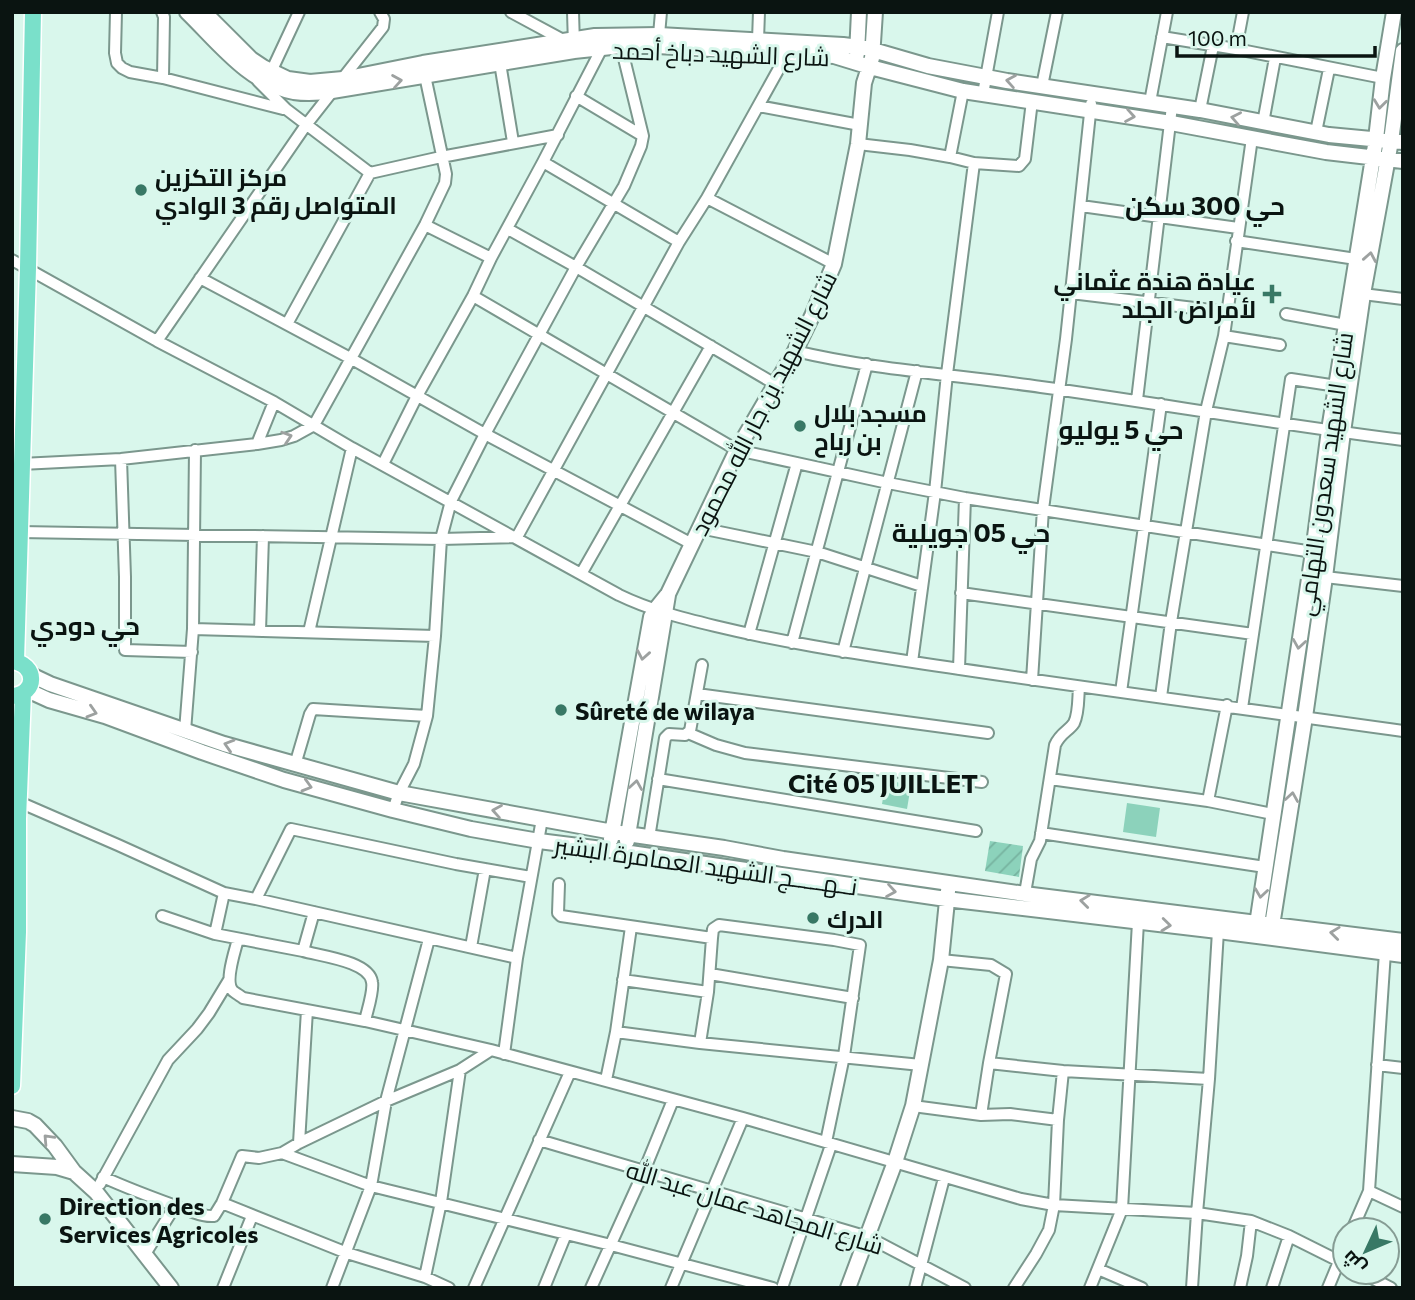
<svg xmlns="http://www.w3.org/2000/svg" width="1415" height="1300" viewBox="0 0 1415 1300" font-family="Commissioner,Cairo,sans-serif">
	<style>
		.green { fill: #8cd2bb }
		.garden { fill: url(#garden-furrows) }
		.lines { fill: none; stroke-linecap: round; stroke-linejoin: round }
		.street-casing { stroke: #7b978d; stroke-width: 14 }
		.secondary-casing { stroke: #7b978d; stroke-width: 18 }
		.primary-casing { stroke: #fff; stroke-width: 19 }
		.street { stroke: #fff; stroke-width: 10 }
		.secondary { stroke: #fff; stroke-width: 14 }
		.primary { stroke: #7ae0ca; stroke-width: 16 }
		.oneway { stroke: #9da1a0 }
		.poi-dot { fill: #387865; stroke: #d9f7ec; stroke-width: 2.5 }
		.labels { text-anchor: middle; dominant-baseline: central; stroke-width: 6; stroke-linejoin: round; paint-order: stroke }
		.street-label { font-size: 24px; fill: #0a1411; stroke: #d9f7ec }
		.poi-label { font-size: 24px; font-weight: bold; fill: #0a1411; stroke: #d9f7ec; text-anchor: start }
		.neighbourhood-label { font-size: 26px; font-weight: bold; fill: #0a1411; stroke: #d9f7ec }
	</style>
	<defs>
		<pattern id="garden-furrows" width="10" height="10" patternUnits="userSpaceOnUse" patternTransform="scale(1.75)"><rect width="10" height="10" fill="#8cd2bb"/><path d="M-1 1l2-2M0 10L10 0M9 11l2-2" fill="none" stroke="#77b3a0"/></pattern>
	</defs>
	<rect width="100%" height="100%" fill="#d9f7ec"/>
	<path class="green" d="M886 780 911 785 907 809 882 804Z
		M1127 803 1160 808 1156 837 1123 832Z"/>
	<path class="garden" d="M990 841 1023 846 1019 877 985 871Z"/>
	<g class="lines">
		<g class="street-casing">
			<path id="street" d="M116 12 115 53 117 63 122 68 130 72 163 78 283 109
				M162 12 164 17 163 78
				M511 12 563 40
				M573 12 574 45
				M659 35 661 12
				M1162 37 1236 49 1383 78
				M758 40 759 12
				M1236 49 1243 12
				M500 63 513 142
				M271 72 299 12
				M258 81 286 109 370 173 441 157 558 135
				M1042 86 1057 12
				M983 94 998 12
				M576 96 643 136
				M1150 102 1167 12
				M758 106 860 125
				M1200 110 1213 46
				M1263 123 1275 58
				M1316 132 1329 69
				M858 144 910 150 950 157
				M543 162 679 242
				M974 163 1019 166 1025 159 1032 101
				M707 198 834 264
				M1081 206 1238 228
				M425 225 491 258
				M508 229 576 267 775 384
				M1236 241 1356 259
				M12 260 157 341 274 402 352 448 619 595C650 610 682 618 715 626 781 642 847 652 913 662 1076 687 1240 708 1403 731
				M200 278 350 358 485 434 692 544
				M1071 293 1227 312
				M1363 294 1403 299
				M473 296 737 450 888 483 965 498 1313 552
				M1286 314 1346 325
				M287 324 370 173
				M1224 336 1280 345
				M157 341 306 125 383 27 384 19 380 12
				M795 351C875 370 959 375 1041 387 1162 404 1282 425 1403 440
				M1137 400 1172 106
				M257 444 274 402
				M121 459 125 577V650L192 652
				M21 464 121 459 257 444 281 440 294 436 314 425 425 225 445 183 446 174 424 71
				M383 464 417 396 473 296 491 258 543 162 602 48
				M700 528 817 552 922 586
				M20 532 441 539 517 537 679 242 707 198 787 54
				M581 574 711 346
				M1325 577 1403 586
				M961 593 1253 634
				M193 629 435 636
				M260 631 263 536
				M309 632 352 448
				M749 634 797 463
				M792 643 867 364
				M843 652 917 371
				M912 662 935 492 947 374 974 163 950 157 963 91
				M959 669 965 498
				M1032 680 1043 509 1066 339 1091 104
				M1121 692 1161 404
				M697 694 988 733
				M1161 697 1171 622 1206 411 1224 336 1252 138
				M1242 708 1291 379 1337 386
				M185 731 193 629 195 450
				M688 733 716 745 745 753 982 782
				M295 765 310 714 313 709 427 716
				M658 779 976 831
				M1050 779 1208 801 1273 814
				M1208 801 1227 705
				M19 802 118 845 224 893 256 899 517 958
				M393 810 399 793 414 764 427 716 435 636 441 539 451 501 485 434 576 267 624 186 641 146 643 136 621 46
				M1041 833 1265 867
				M649 838 665 738 669 734 685 735 690 731 702 665
				M559 884 558 913 561 916 712 938 708 992 700 1043
				M1025 893 1031 859 1040 841 1055 745C1061 732 1069 731 1074 723 1079 713 1078 698 1079 687
				M256 899 291 829 456 864 531 877
				M314 912 303 951C320 956 369 961 372 982 374 991 367 1011 365 1021
				M162 916 215 934 303 951
				M215 934 224 893
				M712 938 713 929 719 925 834 940 860 945 844 1056 826 1142
				M238 939C235 951 224 982 233 991 234 992 242 997 243 998L365 1021 491 1050
				M471 947 485 869
				M941 960 991 965 1006 974 989 1063 1063 1071 1209 1079
				M710 974 853 998
				M623 980 708 992
				M616 1032 700 1043 921 1065
				M504 1054 517 958 542 819
				M1377 1065 1403 1068
				M606 1080 616 1032 631 927
				M913 1106 981 1115 1010 1114 1058 1120
				M981 1115 989 1063
				M539 1140 868 1237 965 1288
				M299 1143 307 1010
				M282 1153 371 1186 611 1245 773 1288
				M103 1177C131 1190 159 1200 187 1210 196 1213 204 1217 214 1216L222 1203 242 1156 259 1158 282 1153 299 1143 386 1101 460 1070 491 1050 743 1118 1021 1199 1054 1205 1197 1213 1209 1079 1218 931
				M100 1184 168 1060 197 1029 209 1013 229 980
				M1369 1191 1403 1207
				M222 1203 347 1253 425 1277 449 1288
				M1352 1230 1369 1191 1385 952
				M145 1254 175 1206
				M1098 1269 1142 1288
				M1360 1272 1391 1288
				M425 1277 441 1202 460 1070
				M223 1288 252 1216
				M332 1288 371 1186 386 1101 429 939
				M474 1288 570 1072
				M544 1288 566 1234
				M591 1288 644 1171 673 1100
				M671 1288 743 1118
				M782 1288 831 1145
				M915 1288 944 1178
				M1014 1288 1036 1254 1049 1230 1054 1205 1058 1120 1063 1071
				M1090 1288 1122 1209 1138 922
				M1192 1288 1197 1213 1251 1221 1289 1236 1345 1264
				M1240 1288 1247 1256 1251 1221
				M1272 1288 1289 1236
				M1328 1288 1345 1247"/>
		</g>
		<g class="secondary-casing">
			<path id="secondary" d="M187 12C218 42 249 84 294 92 307 94 320 93 332 91L574 51 621 46H657L834 56 870 67 963 91 1171 123 1326 152 1403 161
				M204 12 251 59 263 67 288 79 310 82 343 79 423 63 595 36 659 35 843 45 866 48 928 66 1007 81 1200 110 1329 135 1403 142
				M857 54 859 12
				M31 675 50 684 224 744 399 793 613 832 724 848 783 859 1032 895 1403 941
				M27 690 49 700 105 716 202 752 284 780 393 810 471 829 539 841 610 850 946 899 1218 931 1403 955
				M611 839 651 617 655 610 668 594 737 450 795 351 812 316 834 264 858 144 864 83 872 58 875 12
				M627 841 668 595
				M1256 931 1313 552 1329 430 1376 139 1383 78 1394 12
				M1271 932 1305 717 1325 577 1343 432 1363 294 1391 141 1403 51
				M12 1118 28 1121 35 1125 55 1146 74 1172 96 1192 171 1288
				M12 1164 57 1167 74 1172
				M848 1288 895 1162 913 1106 941 960 948 891"/>
		</g>
		<g class="primary-casing">
			<path id="primary" d="M12 661C37 664 38 694 12 696
				M16 661 28 268 33 12
				M12 1086 18 932V819L23 693"/>
		</g>
		<use href="#street" class="street"/>
		<use href="#secondary" class="secondary"/>
		<use href="#primary" class="primary"/>
	</g>
	<defs><path id="oneway-chevron" d="M-2-3.5L2.5 0L-2 3.5" fill="none" stroke-width="1.6" stroke-linecap="round" stroke-linejoin="round" transform="scale(1.75)"/></defs>
	<g class="oneway">
		<use href="#oneway-chevron" transform="translate(397 81) rotate(-9)"/>
		<use href="#oneway-chevron" transform="translate(1011 81) rotate(-170)"/>
		<use href="#oneway-chevron" transform="translate(1380 104) rotate(97)"/>
		<use href="#oneway-chevron" transform="translate(1130 116) rotate(10)"/>
		<use href="#oneway-chevron" transform="translate(1236 118) rotate(-169)"/>
		<use href="#oneway-chevron" transform="translate(1370 257) rotate(-80)"/>
		<use href="#oneway-chevron" transform="translate(287 437) rotate(-18)"/>
		<use href="#oneway-chevron" transform="translate(1299 644) rotate(99)"/>
		<use href="#oneway-chevron" transform="translate(643 655) rotate(100)"/>
		<use href="#oneway-chevron" transform="translate(92 712) rotate(17)"/>
		<use href="#oneway-chevron" transform="translate(229 745) rotate(-163)"/>
		<use href="#oneway-chevron" transform="translate(636 785) rotate(-81)"/>
		<use href="#oneway-chevron" transform="translate(307 786) rotate(16)"/>
		<use href="#oneway-chevron" transform="translate(1292 797) rotate(-81)"/>
		<use href="#oneway-chevron" transform="translate(497 811) rotate(-170)"/>
		<use href="#oneway-chevron" transform="translate(891 891) rotate(9)"/>
		<use href="#oneway-chevron" transform="translate(1261 893) rotate(98)"/>
		<use href="#oneway-chevron" transform="translate(1085 901) rotate(-173)"/>
		<use href="#oneway-chevron" transform="translate(1166 925) rotate(6)"/>
		<use href="#oneway-chevron" transform="translate(1335 933) rotate(-173)"/>
		<use href="#oneway-chevron" transform="translate(48 1139) rotate(-133)"/>
	</g>
	<g class="poi-dot">
		<circle cx="141" cy="190" r="7"/>
		<path d="M1268.5 283.5h7v7h7v7h-7v7h-7v-7h-7v-7h7z"/>
		<circle cx="800" cy="426" r="7"/>
		<circle cx="561" cy="710" r="7"/>
		<circle cx="813" cy="918" r="7"/>
		<circle cx="45" cy="1219" r="7"/>
	</g>
	<g class="labels">
		<g class="street-label">
			<text transform="translate(721 53) rotate(2)">شارع الشهيد دباخ أحمد</text>
			<text transform="translate(763 403) rotate(-63)">شارع الشهيد بن جار الله محمود</text>
			<text transform="translate(1324 474) rotate(-82)">شارع الشهيد سعدون التهامي</text>
			<text transform="translate(706 865) rotate(8)">نــهـــــج الشهيد العمامرة البشير</text>
			<text transform="translate(755 1207) rotate(17)">شارع المجاهد عمان عبد الله</text>
		</g>
		<g class="poi-label">
			<text x="155" y="176">مركز التكزين<tspan x="155" dy="28">المتواصل رقم 3 الوادي</tspan></text>
			<text x="1256" y="280" text-anchor="end">عيادة هندة عثماني<tspan x="1256" dy="28">لأمراض الجلد</tspan></text>
			<text x="814" y="412">مسجد بلال<tspan x="814" dy="28">بن رباح</tspan></text>
			<text x="575" y="710">Sûreté de wilaya</text>
			<text x="827" y="918">الدرك</text>
			<text x="59" y="1205">Direction des<tspan x="59" dy="28">Services Agricoles</tspan></text>
		</g>
		<g class="neighbourhood-label">
			<text x="1205" y="204">حي 300 سكن</text>
			<text x="1121" y="428">حي 5 يوليو</text>
			<text x="971" y="531">حي 05 جويلية</text>
			<text x="85" y="624">حي دودي</text>
			<text x="883" y="782">Cité 05 JUILLET</text>
		</g>
	</g>
	<rect width="1415" height="1300" fill="none" stroke="#0a1411" stroke-width="28"/>
	<g transform="translate(1366 1251) rotate(226)"><circle r="33" fill="#d9f7ec" stroke="#869c94" stroke-width="2"/>
	<path d="M0-5L12 26L0 18L-12 26Z" fill="#387865"/>
	<text y="-10" font-size="19" font-weight="bold" text-anchor="middle" fill="#0a1411">ش</text>
	</g>
	<path d="M1177 46v10h198v-10" fill="none" stroke="#0a1411" stroke-width="3.5"/>
	<text x="1188" y="46" font-size="21" fill="#0a1411" stroke="#d9f7ec" stroke-width="5" paint-order="stroke">100 m</text>
</svg>
